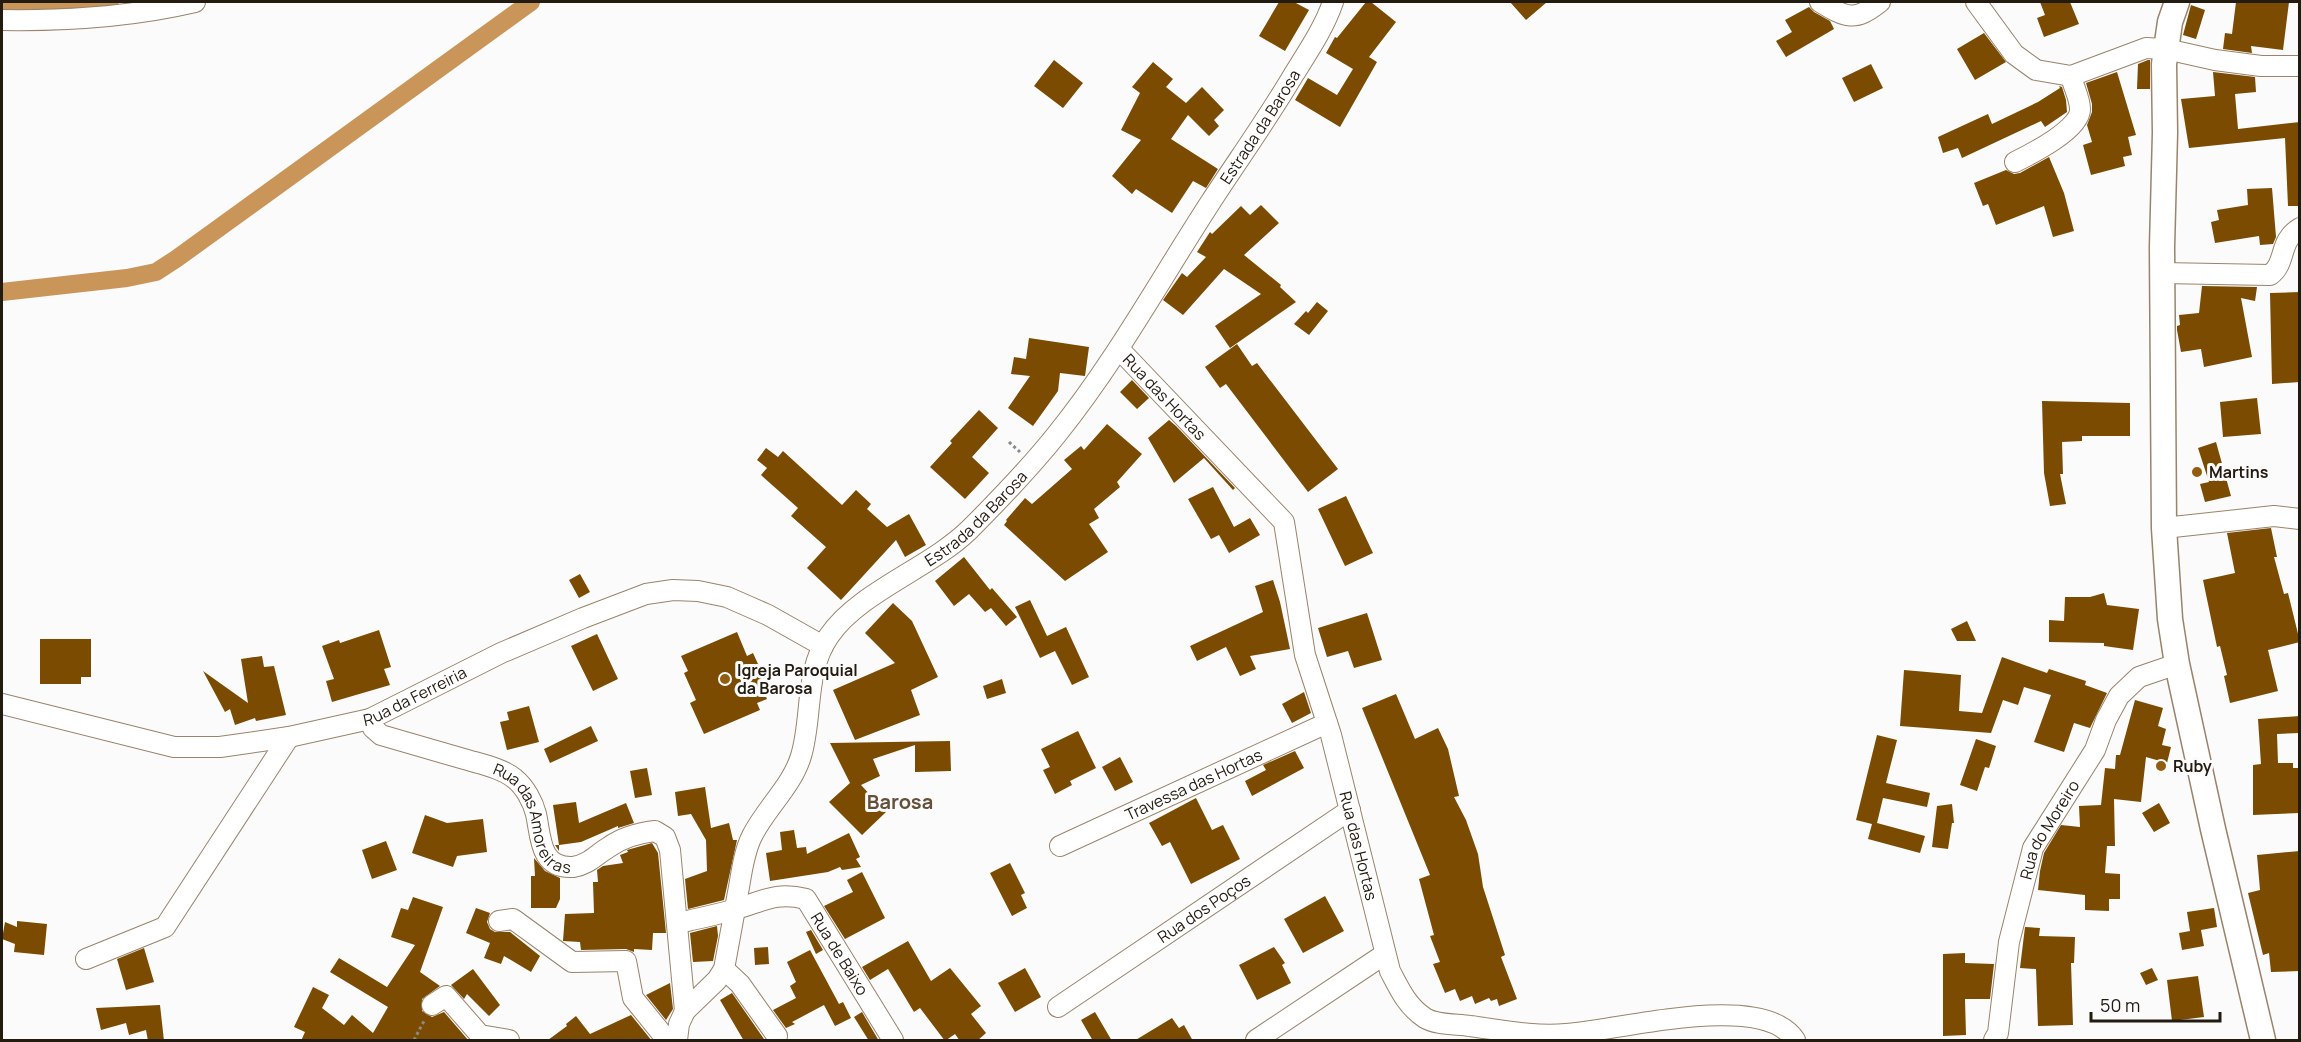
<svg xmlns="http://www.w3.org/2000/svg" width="2301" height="1042" viewBox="0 0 2301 1042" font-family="Manrope,sans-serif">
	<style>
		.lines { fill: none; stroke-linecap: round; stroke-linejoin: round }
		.canal { stroke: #c99558; stroke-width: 18 }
		.building { fill: #7a4b00 }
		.minor-casing { stroke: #9a836a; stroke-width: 22 }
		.major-casing { stroke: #9a836a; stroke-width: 27 }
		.path { stroke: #8d8983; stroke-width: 3; stroke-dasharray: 3 3; stroke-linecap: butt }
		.minor { stroke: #fff; stroke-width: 20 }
		.major { stroke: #fff; stroke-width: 24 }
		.poi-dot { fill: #925d11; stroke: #fbfbfb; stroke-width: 2 }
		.labels { text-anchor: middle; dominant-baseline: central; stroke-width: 6; stroke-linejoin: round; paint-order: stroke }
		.street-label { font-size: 16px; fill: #231a10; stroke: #fbfbfb }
		.poi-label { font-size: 16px; font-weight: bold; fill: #231a10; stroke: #fbfbfb; text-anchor: start }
		.quarter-label { font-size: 20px; font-weight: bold; fill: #655039; stroke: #fbfbfb }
	</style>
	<rect width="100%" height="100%" fill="#fbfbfb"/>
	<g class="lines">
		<path class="canal" d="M2 4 49 7 110 2
			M2 292 127 278 156 272 176 259 531 2"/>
	</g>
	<path class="building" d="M1279 2H1294L1309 10 1285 51 1259 36Z
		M1366 2H1371L1396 22 1369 57 1377 62 1340 127 1295 100 1308 78 1337 95 1353 69 1326 53 1335 37 1337 38Z
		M1510 2H1547L1526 20Z
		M2040 2H2070L2079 24 2044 37 2037 18 2045 15Z
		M2236 2H2289L2283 50 2251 46 2252 53 2223 49 2225 33 2232 34Z
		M2191 5 2205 10 2196 39 2183 35Z
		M1809 7 1814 12 1830 21 1834 29 1786 57 1776 41 1792 32 1785 20Z
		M1984 33 2006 62 1975 80 1957 49Z
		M1054 60 1083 83 1063 108 1034 86Z
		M2148 60H2150V89H2137L2138 64Z
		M1153 62 1173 79 1166 87 1186 103 1202 87 1224 110 1214 120 1219 126 1209 136 1188 115 1171 139 1218 169 1206 188 1193 181 1172 213 1136 189 1132 194 1112 176 1141 140 1121 130 1140 93 1132 87Z
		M1871 64 1883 88 1854 102 1842 78Z
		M2117 72 2136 135 2128 137 2132 155 2123 157 2125 166 2091 175 2083 145 2092 142 2087 125 2092 112V104L2086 83Z
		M2213 72 2255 77 2256 92 2235 94 2238 129 2300 122V206H2288L2285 138 2189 148 2181 99 2215 96Z
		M2059 86 2062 87 2066 100 2067 112 2045 127 2041 121 1962 158 1958 148 1943 153 1938 137 1988 114 1992 124 2038 102 2060 88Z
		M2049 157 2064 193 2074 231 2053 237 2044 206 1996 225 1988 204 1983 206 1974 183 2006 170 2014 174 2020 173Z
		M2272 188 2276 237 2273 244 2260 245 2259 236 2215 243 2211 222 2219 220 2217 210 2248 205 2247 189Z
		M1261 205 1279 223 1244 255 1281 285 1280 287 1296 302 1230 348 1215 326 1261 294 1224 269 1183 315 1163 300 1182 273 1187 277 1206 257 1197 252 1210 232 1212 234 1241 206 1250 215Z
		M2202 286 2257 287 2255 301 2241 298 2252 357 2204 367 2201 349 2181 352 2177 330V326L2180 325 2179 315 2199 313Z
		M2300 292V382L2272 384 2270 293Z
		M1317 302 1328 311 1309 335 1294 324 1306 311 1308 313Z
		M1029 338 1089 347 1085 376 1060 373 1058 391 1033 426 1008 408 1030 376 1011 374 1014 357 1026 359Z
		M1237 344 1252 366 1257 363 1338 469 1308 492 1226 384 1220 388 1205 367Z
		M1132 380 1149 398 1137 409 1120 392Z
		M2257 398 2261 434 2223 437 2220 402Z
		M2042 401 2130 403V436H2082V441L2062 442 2063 474H2060L2066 504 2050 506 2044 473Z
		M979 410 998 428 972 457 989 473 965 499 930 467 952 443 950 441Z
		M1169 420 1176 426 1235 488 1233 490 1204 458 1174 483 1148 438Z
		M1107 424 1142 454 1117 482 1120 487 1094 509 1099 518 1089 524 1108 552 1065 581 1004 525 1007 521 1006 520 1025 498 1032 504 1072 469 1064 460 1081 446 1084 450Z
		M2216 442 2231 496 2205 502 2200 484 2209 482 2198 448Z
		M766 448 778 457 783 451 842 505 856 490 871 504 867 509 887 527 909 514 926 545 905 557 896 540 841 600 807 568 826 547 791 516 798 508 761 475 767 468 757 460Z
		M1213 487 1234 527 1250 518 1260 535 1229 553 1219 535 1211 539 1188 499Z
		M1346 496 1373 553 1345 566 1318 509Z
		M2271 528 2277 557H2274L2284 594 2288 593 2300 642 2268 650 2278 691 2230 703 2224 676 2227 675 2220 646 2217 647 2203 580 2235 573 2227 533Z
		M964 557 990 590 992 588 1017 617 1006 626 991 608 985 612 969 594 954 606 935 581Z
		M580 574 590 592 579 598 569 580Z
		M1273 580 1280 602 1290 649 1250 656 1256 669 1240 676 1226 647 1197 661 1190 646 1263 612 1255 586Z
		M2104 593 2107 605 2139 609 2133 650 2104 646V643L2049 642V620L2064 621 2065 597H2090Z
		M1030 600 1047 636 1066 627 1089 677 1072 685 1055 651 1040 658 1015 607Z
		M893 603 912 621 938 677 911 690 920 715 855 740 833 690 895 663 865 633Z
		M1367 613 1382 660 1354 668 1348 651 1327 657 1318 628Z
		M1967 621 1976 641H1957L1951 629Z
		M379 630 391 667 384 669 390 685 332 702 326 681 334 679 322 646 339 640 340 643Z
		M737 632 747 656 753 653 767 684 761 686 767 699 757 703 760 710 704 734 690 703 696 700 684 673 688 671 681 656Z
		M597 634 618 679 593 691 571 646Z
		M40 639H91V677H81V684H40Z
		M262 656 264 667 274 666 286 715 256 721 255 718 235 725 230 709 225 712 203 671 248 703 241 659Z
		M2002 657 2047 673 2049 669 2086 681 2085 685 2107 693 2090 728 2074 723 2064 752 2034 742 2051 695 2024 687 2018 705 2003 700 1991 733 1900 726 1904 670 1961 675 1959 711 1982 713Z
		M1002 679 1006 693 987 699 983 686Z
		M1304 692 1311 713 1292 723 1282 704Z
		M1396 694 1415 739 1438 728 1448 749 1459 796 1454 797 1466 820 1478 854 1483 887 1505 955 1501 957 1517 999 1499 1006 1497 999 1491 1001 1489 998 1475 1004 1472 996 1460 1001 1455 989 1445 993 1433 964 1440 962 1430 936 1434 935 1419 879 1430 875 1362 708Z
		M2135 700 2163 708 2158 726 2166 729 2162 745 2171 747 2167 763 2146 757 2141 802 2114 799 2115 846H2107L2105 873 2120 874V899H2109V911L2085 910V895L2038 890 2040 871 2044 853 2061 825 2080 827 2079 806 2101 805 2105 768 2115 769 2116 755H2120Z
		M529 706 539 742 507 750 500 722 509 720 507 712Z
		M2300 716V733L2277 734 2278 763H2293V768H2300V813L2253 815V765L2261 764 2258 719Z
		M591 726 598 741 550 763 544 749Z
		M1078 731 1096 768 1070 781 1072 785 1055 794 1043 770 1050 767 1041 749Z
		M1877 735 1897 740 1886 783 1930 793 1927 807 1883 798 1877 823 1925 836 1920 853 1868 839 1872 824 1856 820Z
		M1976 739 1996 746 1989 768 1985 767 1977 791 1960 785Z
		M950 741 951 771 915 772V745L873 759 880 776 861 785 886 812 862 835 829 802 850 783 830 743Z
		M1295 751 1304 768 1252 796 1245 781 1266 770 1263 765Z
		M1120 757 1133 782 1115 791 1102 767Z
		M647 768 652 795 635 798 630 771Z
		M705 787 711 828 729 823 733 840H737L724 900 688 909 685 879 707 871 706 840 691 814 678 816 675 792Z
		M1196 798 1212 830 1223 825 1240 859 1191 884 1170 842 1162 846 1149 823Z
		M576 802 579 823 626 803 634 823 618 828V826L581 842 559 845V851L555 845H559L553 805Z
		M2159 803 2170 823 2154 832 2142 813Z
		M1952 804 1954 823H1952L1948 849 1932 847 1937 806Z
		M425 815 447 823 483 819 487 852 457 856 453 867 412 853Z
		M794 830 797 848 806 847 807 854 849 833 860 857 856 859 861 867 842 870 840 867 828 872 770 881 766 853 782 850 780 832Z
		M386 841 397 870 372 879 362 850Z
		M652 843 658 853 666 933H653L652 950 634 949V952L626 949 581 950 580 942 563 941 565 914 594 913 593 882H598L597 870 603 866 623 863 620 855 628 852 627 850Z
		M2300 851V971L2271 972 2269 953 2263 955 2248 893 2260 890 2257 855Z
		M534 858 545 871 560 878V899L556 908H531V876H535Z
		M1010 863 1025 893 1021 895 1027 908 1012 916 990 873Z
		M862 872 885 918 845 939 824 906 853 892 847 880Z
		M1325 896 1344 931 1303 953 1284 919Z
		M413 897 443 907 420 972 440 986 422 999V1011L432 1017 444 1012 469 1041H301L305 1032 294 1027 313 987 329 995 322 1008 344 1025 352 1015 373 1033 388 1007 330 972 339 958 387 987 415 945 391 937 401 908 408 910Z
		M476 908 490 913 487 922 490 929 495 932H510L540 956 531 972 504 956 501 964 484 958 490 943 466 933Z
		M2214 908 2217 927 2201 930 2204 946 2182 950 2179 933 2190 931 2187 912Z
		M17 921 47 924 44 955 14 952 15 944 2 939 5 922 17 927Z
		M717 926 718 936 713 961 693 962 690 933Z
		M2025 927 2040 928 2039 936 2075 937 2074 963H2071L2073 1025 2038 1026 2036 969 2020 968Z
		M811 930 823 950 816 954 806 932Z
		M908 941 931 981 950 968 981 1006 971 1014 986 1033 977 1041H960L955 1034 945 1041 920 1008 914 1012 888 969 870 980 862 967Z
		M768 947 769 964 755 965 754 948Z
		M1274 947 1285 963 1282 965 1291 983 1257 1000 1239 965Z
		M144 948 154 982 126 990 117 959Z
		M810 950 839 1004 843 1002 851 1018 835 1026 824 1005 792 1022 795 1024 786 1028 773 1010 796 998 790 986 796 982 787 962Z
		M1965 953V963L1994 964 1990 999H1965L1966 1035 1943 1036V954Z
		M1025 968 1041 997 1015 1012 998 983Z
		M2152 968 2158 980 2146 985 2140 973Z
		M473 969 500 1005 489 1016 467 994 464 999 451 985Z
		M2198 976 2204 1017 2172 1021 2167 980Z
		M670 983 673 1009 666 1020 646 995Z
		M732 993 764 1039 744 1041 720 1000Z
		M160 1005 164 1041H148L146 1030 129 1035 126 1023 101 1030 96 1008Z
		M862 1012 879 1041H869L854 1017Z
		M1095 1012 1112 1041H1093L1081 1020Z
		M631 1015 652 1041 548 1040 567 1026 566 1024 576 1016 590 1034Z
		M1172 1018 1179 1028 1184 1025 1193 1041H1134Z"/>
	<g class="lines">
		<g class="minor-casing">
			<g id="minor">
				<path d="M1820 2C1846 18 1855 22 1880 2"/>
				<path d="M1976 2 2014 54 2036 70 2071 76 2146 48 2166 49 2215 60 2261 66H2300"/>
				<path d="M2 20C67 21 131 17 195 2"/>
				<path d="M2015 162C2031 154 2081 129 2080 109 2080 98 2073 86 2071 76"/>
				<path d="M2162 273 2270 275C2287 263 2278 241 2300 228"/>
				<path id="s1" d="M1119 349 1284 522 1305 655 1331 735 1390 971C1400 990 1407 1006 1425 1018 1436 1025 1457 1024 1470 1026 1501 1030 1534 1037 1566 1034 1617 1031 1763 990 1795 1040"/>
				<path d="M2164 528 2274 516 2300 519"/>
				<path id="s2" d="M2 704 174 747H220L289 737 370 719 501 653 583 618 646 594 673 590 698 591 727 597 768 615 823 646"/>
				<path id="s3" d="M370 719 373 728 381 735C409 743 436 751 464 759 480 764 502 768 515 779 525 787 533 802 536 814 541 836 539 869 573 867 588 865 597 854 609 847 623 837 638 833 655 831L665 837 670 850 685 1011"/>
				<path id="s4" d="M1060 846 1327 723"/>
				<path d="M499 921 513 919 572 962 626 961 633 998 667 1040"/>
				<path id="s5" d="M678 923C696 919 715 915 733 910 762 902 775 891 806 899L893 1040"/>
				<path d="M86 959 165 927 289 737"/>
				<path d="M724 969 740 984 777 1036"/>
				<path d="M432 1005 446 996 480 1035 509 1040"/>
				<path id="s6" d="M1058 1007 1350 810"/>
				<path id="s7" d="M677 1040 679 1024 685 1011 717 980 724 969C729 942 734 914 739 887 742 870 744 852 752 836 766 808 792 786 801 756 813 716 804 672 829 636 859 592 930 568 969 530 1000 499 1030 468 1057 434 1115 362 1160 280 1210 203 1238 160 1268 118 1294 74 1309 50 1324 28 1333 2"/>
				<path d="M1256 1040 1385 954"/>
				<path id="s8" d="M1994 1040 1998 1033 2009 942 2033 848 2095 750 2106 720 2119 696 2139 677 2177 664"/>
			</g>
		</g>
		<g class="major-casing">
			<path id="major" d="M2177 2 2170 22 2164 64 2165 133 2162 247 2164 528 2170 619 2177 664 2213 829 2263 1040"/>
		</g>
		<path class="path" d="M1009 442 1020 452
			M414 1040 424 1021"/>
		<use href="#minor" class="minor"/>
		<use href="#major" class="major"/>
	</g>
	<g class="poi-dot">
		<circle cx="2197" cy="472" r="6"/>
		<circle cx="725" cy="679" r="6"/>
		<circle cx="2161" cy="766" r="6"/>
	</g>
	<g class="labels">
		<g class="street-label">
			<text stroke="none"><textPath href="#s7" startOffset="1118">Estrada da Barosa</textPath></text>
			<text stroke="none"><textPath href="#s1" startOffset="66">Rua das Hortas</textPath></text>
			<text stroke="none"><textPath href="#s7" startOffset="632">Estrada da Barosa</textPath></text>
			<text stroke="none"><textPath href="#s2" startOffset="426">Rua da Ferreiria</textPath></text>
			<text stroke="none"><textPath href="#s4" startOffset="147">Travessa das Hortas</textPath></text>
			<text stroke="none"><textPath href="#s3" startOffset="206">Rua das Amoreiras</textPath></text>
			<text stroke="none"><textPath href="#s8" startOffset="220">Rua do Moreiro</textPath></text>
			<text stroke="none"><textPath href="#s1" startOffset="572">Rua das Hortas</textPath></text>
			<text stroke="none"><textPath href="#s6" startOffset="176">Rua dos Poços</textPath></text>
			<text stroke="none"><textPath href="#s5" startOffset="196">Rua de Baixo</textPath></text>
		</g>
		<g class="poi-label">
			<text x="2209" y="472">Martins</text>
			<text x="737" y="670">Igreja Paroquial<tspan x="737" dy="18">da Barosa</tspan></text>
			<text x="2173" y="766">Ruby</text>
		</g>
		<g class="quarter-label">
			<text x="900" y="801">Barosa</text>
		</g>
	</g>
	<rect width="2301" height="1042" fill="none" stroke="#231a10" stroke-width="6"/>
	<path d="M2091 1012v9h129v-9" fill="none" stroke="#231a10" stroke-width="3"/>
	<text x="2100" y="1012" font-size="18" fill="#231a10" stroke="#fbfbfb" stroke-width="4.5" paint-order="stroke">50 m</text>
</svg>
